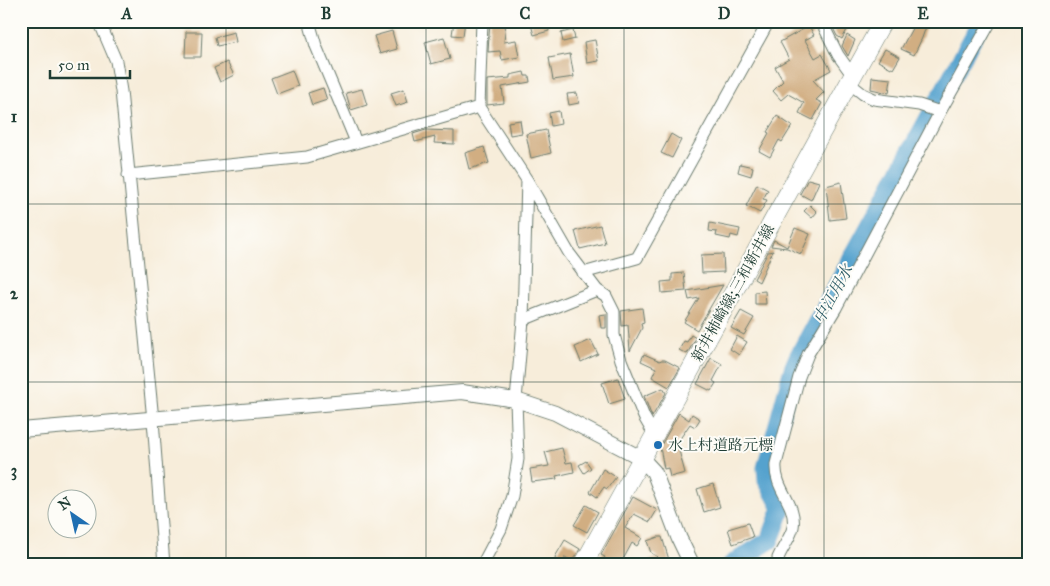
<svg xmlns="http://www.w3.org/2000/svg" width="1050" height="586" viewBox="0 0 1050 586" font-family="'IM FELL Great Primer','Noto Serif JP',serif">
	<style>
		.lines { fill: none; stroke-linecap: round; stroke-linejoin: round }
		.river { stroke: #55a2ce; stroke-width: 19 }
		.building { fill: #d1ae82 }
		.minor-casing { stroke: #6b7b6e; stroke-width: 13 }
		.tertiary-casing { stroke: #6b7b6e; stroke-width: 16 }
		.secondary-casing { stroke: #6b7b6e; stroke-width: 17 }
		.primary-casing { stroke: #6b7b6e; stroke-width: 19 }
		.minor { stroke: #fff; stroke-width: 11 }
		.tertiary { stroke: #fff; stroke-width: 14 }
		.secondary { stroke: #fff; stroke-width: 15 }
		.primary { stroke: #fff; stroke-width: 18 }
		.grid { fill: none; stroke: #1f3d34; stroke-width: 1; stroke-opacity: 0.55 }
		.poi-dot { fill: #1f6fb2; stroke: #fdfcf7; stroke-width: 2 }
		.labels { text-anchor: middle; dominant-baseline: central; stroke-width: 4; stroke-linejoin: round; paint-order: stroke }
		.street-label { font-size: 15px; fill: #1f3d34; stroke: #fdfcf7 }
		.poi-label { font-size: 15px; fill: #1f3d34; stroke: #fdfcf7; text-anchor: start }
		.water-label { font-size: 16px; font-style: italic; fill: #32606a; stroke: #fdfcf7 }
		.neatline { fill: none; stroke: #1f3d34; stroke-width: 2 }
		.grid-label { font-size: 16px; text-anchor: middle; font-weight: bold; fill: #1f3d34 }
	</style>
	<rect width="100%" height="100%" fill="#fdfcf7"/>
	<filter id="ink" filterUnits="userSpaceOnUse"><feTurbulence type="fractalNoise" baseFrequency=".02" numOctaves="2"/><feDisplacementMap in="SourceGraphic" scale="10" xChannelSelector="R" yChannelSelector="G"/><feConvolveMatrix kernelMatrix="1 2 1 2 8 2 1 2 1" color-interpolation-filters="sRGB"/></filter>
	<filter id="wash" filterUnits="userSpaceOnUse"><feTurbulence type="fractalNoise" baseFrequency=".0096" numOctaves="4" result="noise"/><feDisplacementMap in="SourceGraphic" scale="20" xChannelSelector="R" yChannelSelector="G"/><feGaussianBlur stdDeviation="1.12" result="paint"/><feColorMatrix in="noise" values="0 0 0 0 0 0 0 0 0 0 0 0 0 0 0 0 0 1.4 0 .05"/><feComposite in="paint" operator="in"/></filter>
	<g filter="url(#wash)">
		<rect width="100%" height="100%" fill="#f7edda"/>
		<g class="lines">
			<path class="river" d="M731 565 770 540 782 508 767 480 766 468 793 369 798 357 982 21"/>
		</g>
		<g id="blocks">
			<path class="building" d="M454 21H465L463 36 452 35Z
				M490 21H506L504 42 516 40 519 57 502 60 500 51 488 52Z
				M530 21H547L549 31 534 35Z
				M837 21H852L842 39 837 36 833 28Z
				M916 21H928L922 38 914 55 901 49Z
				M809 26 814 35 805 40 815 58 822 54 831 70 813 80 824 92 816 100 822 103 813 120 799 113 804 103 788 94 781 100 773 91 783 81 775 67 789 59 780 42Z
				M573 30 575 39 563 42 561 33Z
				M392 31 397 49 380 54 374 36Z
				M186 32H202L201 57H185Z
				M234 32 236 42 217 46 215 37Z
				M847 35 855 40 848 56 842 46Z
				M444 37 450 59 431 64 425 42Z
				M595 40 599 61 587 63 584 42Z
				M885 49 900 57 893 69 878 61Z
				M570 54 574 77 553 80 549 58Z
				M227 62 234 75 220 82 214 68Z
				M292 70 298 86 277 94 271 78Z
				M524 72 525 76H529L530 82 502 87 504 103 487 105V80L510 78V75Z
				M872 77 891 79 889 93 871 89Z
				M323 88 327 100 312 105 308 93Z
				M362 89 367 105 351 110 346 93Z
				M404 89 408 102 396 106 391 93Z
				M577 93 579 103 569 105 567 94Z
				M559 111 561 124 551 126 549 113Z
				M777 116 792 126 782 142 779 140 770 157 759 151 769 133 767 132Z
				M520 120 522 133 510 135 508 122Z
				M426 130 454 131V144L434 143 435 137 415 142 413 134Z
				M546 130 551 153 531 158 526 134Z
				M671 134 681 140 672 158 661 153Z
				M484 147 489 163 469 169 465 153Z
				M740 164 753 167 751 176 738 172Z
				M808 179 819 182 811 200 800 194Z
				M841 182 846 218 830 220 826 186Z
				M757 184 768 190 763 199 767 200 760 213 746 206Z
				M810 205 817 212 812 218 804 211Z
				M710 223 740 229 738 237 731 235 730 239 716 236 717 232 709 231Z
				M600 225 605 243 580 249 575 231Z
				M795 228 810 234 801 254 787 248 771 246 774 240 787 247Z
				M773 251 759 282 754 279 768 252Z
				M723 254 724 272 702 273 701 255Z
				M684 273 686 291 662 293 661 282 672 281V274Z
				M723 285 697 330 684 322 699 298 689 300 687 291Z
				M765 291 766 304H755V292Z
				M642 308 644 322 641 323 642 328 630 351 628 325 622 326 621 311Z
				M741 311 754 318 744 335 731 328Z
				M606 314V328H601L599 315Z
				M691 335 696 338 687 354 679 350 684 341 687 342Z
				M737 336 747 342 739 355 730 349Z
				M591 340 598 354 581 362 575 347Z
				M644 354 660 361 661 360H665L680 368 669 387 652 377 656 368 641 361Z
				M711 358 722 364 713 381 716 383 711 391 697 384Z
				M618 378 625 399 609 404 602 383Z
				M663 388 666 393 652 417 644 396Z
				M679 413 689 420 692 414 700 419 695 427 690 424 677 443 685 473 670 477 668 468 664 469 660 447Z
				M562 448 566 463 572 462 574 472 556 476 557 479 532 482 530 469 549 466 545 452Z
				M586 461 591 468 584 473 579 465Z
				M603 469 616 477 607 489 604 487 597 497 590 492Z
				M713 484 720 507 704 512 697 489Z
				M633 497 657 510 650 522 634 514 625 528 642 538 637 546 632 543 620 565H600L605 557 601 555Z
				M586 505 598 512 587 532 574 525Z
				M748 523 753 537 733 544 728 529Z
				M658 537H662L670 563 667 562 659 565H644L643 563 658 557 651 553 647 541Z
				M565 540 580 549 572 561 565 557V565H556L555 557Z"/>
		</g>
	</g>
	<g filter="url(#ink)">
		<use href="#blocks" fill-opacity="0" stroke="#6b7b6e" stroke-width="1"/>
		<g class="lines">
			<g class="minor-casing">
				<path id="minor" d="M99 21 116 61 121 91 153 420 164 565
					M309 21 316 46 356 142
					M482 21 479 107 527 180 569 253 597 290 606 296 614 312V335L621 360 644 417 655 436
					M821 21 838 55 853 76
					M849 83 863 94 874 99 919 105 940 112
					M128 175 307 157 479 107
					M583 273 637 258 769 21
					M523 320 597 290
					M482 565 501 529 512 496 518 459 516 400 523 320 527 180
					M780 565 778 558C782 548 791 537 793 527 797 503 774 490 776 464L799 377 808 354 836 308 940 112 991 21"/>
			</g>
			<g class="tertiary-casing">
				<path id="tertiary" d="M21 430 462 392 516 400 555 413 641 458"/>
			</g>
			<g class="secondary-casing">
				<path id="secondary" d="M641 458 654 472 679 538 692 565"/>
			</g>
			<g class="primary-casing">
				<path id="primary" d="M583 565 883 21"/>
			</g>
			<use href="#minor" class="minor"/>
			<use href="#tertiary" class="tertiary"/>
			<use href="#secondary" class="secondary"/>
			<use href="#primary" class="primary"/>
		</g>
	</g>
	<path class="grid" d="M226 21V565M426 21V565M624 21V565M824 21V565M21 204H1029M21 382H1029"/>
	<circle class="poi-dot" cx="658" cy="445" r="5"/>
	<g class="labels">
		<g class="street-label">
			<text transform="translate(733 293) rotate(-61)">新井柿崎線;三和新井線</text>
		</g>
		<g class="poi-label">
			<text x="668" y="445">水上村道路元標</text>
		</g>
		<g class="water-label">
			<text transform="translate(833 294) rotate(-61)">中江用水</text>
		</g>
	</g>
	<rect width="1050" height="586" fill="none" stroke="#fdfcf7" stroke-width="55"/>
	<g transform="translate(72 514) rotate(326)"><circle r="24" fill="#fdfcf7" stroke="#a4b0a9"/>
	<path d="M0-4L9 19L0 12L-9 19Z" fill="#1f6fb2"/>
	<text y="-8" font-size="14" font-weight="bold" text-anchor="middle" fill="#1f3d34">N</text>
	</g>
	<path d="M50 70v8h80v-8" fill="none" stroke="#1f3d34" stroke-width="2.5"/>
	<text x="58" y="70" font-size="15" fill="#1f3d34" stroke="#fdfcf7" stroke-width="4" paint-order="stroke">50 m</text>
	<rect x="28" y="28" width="994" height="530" class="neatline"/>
	<g class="grid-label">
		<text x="127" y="19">A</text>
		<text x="326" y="19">B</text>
		<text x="525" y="19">C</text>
		<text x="724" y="19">D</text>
		<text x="923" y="19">E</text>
		<text x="14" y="122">1</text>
		<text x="14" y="299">2</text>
		<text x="14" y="476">3</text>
	</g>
</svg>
